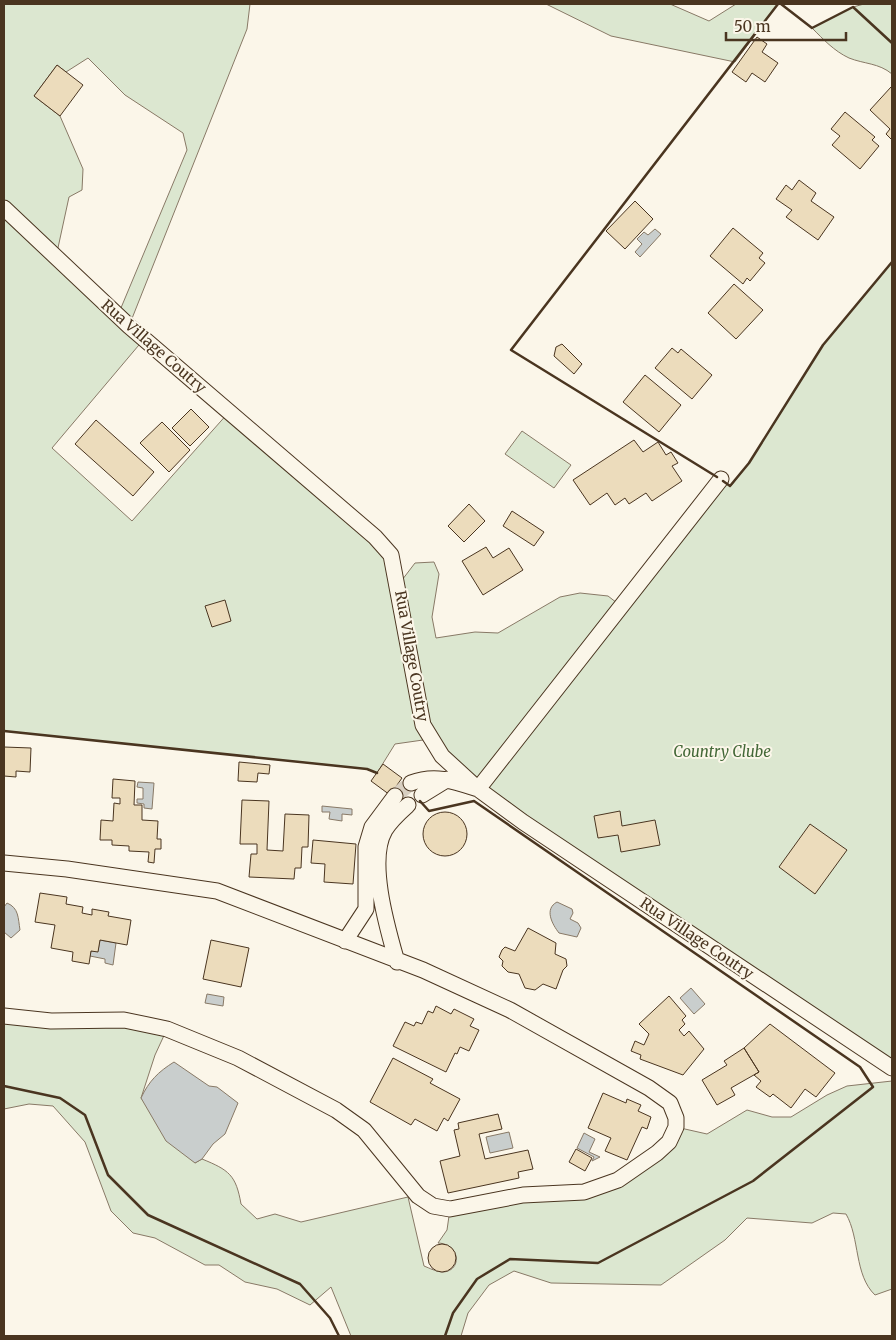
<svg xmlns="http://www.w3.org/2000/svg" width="896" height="1340" viewBox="0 0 896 1340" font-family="Merriweather,serif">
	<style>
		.green { fill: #dce7d0; stroke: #887966; fill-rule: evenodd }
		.water { fill: #c9cecd; stroke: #887966 }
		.building { fill: #ecdcbc; stroke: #4a3520 }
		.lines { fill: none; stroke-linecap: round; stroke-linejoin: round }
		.minor-tunnel { stroke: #d8cfc1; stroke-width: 15; stroke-dasharray: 15 8; stroke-linecap: butt }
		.minor-casing { stroke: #4a3520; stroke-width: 17 }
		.minor { stroke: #fbf6e9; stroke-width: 15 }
		.wall { stroke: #4a3520; stroke-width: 2.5 }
		.labels { text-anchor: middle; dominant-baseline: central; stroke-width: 4; stroke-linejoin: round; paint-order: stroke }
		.street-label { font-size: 15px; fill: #4a3520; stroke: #fbf6e9 }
		.park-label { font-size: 15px; font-style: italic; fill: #436837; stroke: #fbf6e9 }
	</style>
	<rect width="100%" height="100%" fill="#fbf6e9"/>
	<path class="green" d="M4 4H250L247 29 129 326 144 339 52 448 132 521 229 412 375 537 399 584 415 563 434 562 439 574 432 617 436 638 475 632 498 633 560 597 580 593 608 596 621 606 721 479 731 486 749 463 823 345 892 262V1068L523 822 430 739 395 744 377 773 367 769 4 731ZM88 58 125 95 183 133 187 150 118 315 56 257 69 197 82 190 83 169 60 116 34 96 57 65 66 72Z
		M546 4H670L709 21 736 4H778L735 62 611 36Z
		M864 4H892V74C879 63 864 64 849 58 834 51 823 39 812 28L853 7Z
		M522 431 571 465 554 488 505 454Z
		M4 1016 167 1029 155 1055 141 1098 195 1163 202 1159C229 1170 236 1175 241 1204L257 1219 275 1214 301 1222 408 1197 424 1266C429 1268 437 1272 443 1272 462 1271 461 1244 438 1243L447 1230 450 1209 618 1180 676 1127 707 1134 747 1110 772 1117H791L827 1095 847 1086 892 1081V1289L875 1295C854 1275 860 1238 846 1214L833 1213 812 1223 747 1218 725 1240 661 1285 551 1283 514 1271 489 1285 468 1313 461 1336H351L331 1287 310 1305 277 1289 245 1282 219 1265H205L155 1238 133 1233 111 1211 85 1142 53 1106 29 1104 4 1109Z"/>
	<path class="water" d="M655 229 661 234 640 257 635 252 642 244 637 239 644 232 648 235Z
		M138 782 154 783 152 809 144 808V804L137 803V799H143V788L137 787Z
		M322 806 352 809V815L342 814V821L329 819 330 812H322Z
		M557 902 572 909 573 913 570 919 578 923 581 928 577 937 559 933C552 924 544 909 557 902Z
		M7 903C19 908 18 918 20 930L11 938 4 932V907Z
		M100 940 116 943 113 965 105 963V959L90 956 91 951H98Z
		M691 988 705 1004 694 1014 680 998Z
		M207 994 224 997 223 1006 205 1003Z
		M174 1062 209 1086 217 1087 238 1103 225 1134 213 1144 202 1159 195 1163 166 1141 141 1098C149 1081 158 1072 174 1062Z
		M509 1132 513 1148 490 1153 486 1137Z
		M584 1133 595 1139 589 1152 600 1157 592 1161 594 1157 577 1148Z"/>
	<path class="building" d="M757 37 767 44 762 52 778 63 765 82 752 73 746 82 732 72Z
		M57 65 83 85 60 116 34 96Z
		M891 87 892 88V140L886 134 890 129 870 110Z
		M845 112 875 137 872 140 879 146 860 169 832 145 840 136 831 129Z
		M799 180 816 193 811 201 834 217 818 240 786 217 792 210 776 199 786 185 792 190Z
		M635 201 653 219 625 249 606 231Z
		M733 228 763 253 759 258 765 263 750 281 747 278 743 284 710 256Z
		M734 284 763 310 736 339 708 313Z
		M562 344 582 364 574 374 554 356 556 347Z
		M672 348 678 353 681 349 712 375 692 399 655 368Z
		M645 375 681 405 659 432 623 402Z
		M191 409 209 427 190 446 172 428Z
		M96 420 154 472 133 496 75 444Z
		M162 422 190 450 169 472 140 443Z
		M634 440 643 452 658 442 666 455 671 452 678 463 672 466 682 481 652 501 646 493 629 504 625 498 615 505 607 493 590 505 573 480Z
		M469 504 485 521 464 542 448 526Z
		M512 511 544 532 534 546 503 526Z
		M486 547 493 558 509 548 523 570 483 595 462 561Z
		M225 600 231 621 212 627 205 606Z
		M4 747 31 748 30 772 16 771V777L4 776Z
		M239 762 270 765 269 774 258 773 257 782 238 781Z
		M383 764 402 778 390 795 371 781Z
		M113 779 135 781 134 805H142V820L158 821 157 839H161V849H155L154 863 148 862 149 852 129 851V846L112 845V840H100L101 820 113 821 114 803 120 804V798H112Z
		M242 800 269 801 267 850 283 851 285 814 309 815 308 847H302L301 868H295L294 879 249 877 251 854H257V844H240Z
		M620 811 622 826 655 820 660 845 621 852 618 835 598 838 594 816Z
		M423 834a22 22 0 1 1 44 0a22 22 0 1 1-44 0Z
		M810 824 847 850 815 894 779 867Z
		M313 840 356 844 353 884 324 882 325 864 311 863Z
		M40 893 67 897 66 904 83 907 82 913 92 915V909L109 912 108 916 131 920 127 945 100 940 98 952 91 951 89 964 72 961 73 952 51 948 55 925 35 922Z
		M528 928 556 943 555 954 566 959 567 966 563 970 556 989 543 984 535 990 525 988 519 974 508 972 502 966 503 961 499 957 502 950 505 947 515 951Z
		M211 940 249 948 241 987 203 979Z
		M669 996 686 1016 682 1020 685 1024 679 1030 684 1036 689 1031 704 1049 683 1075 640 1059 641 1055 631 1051 635 1041 644 1045 649 1034 639 1024Z
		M436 1006 451 1014 454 1009 474 1019 470 1026 479 1030 469 1051 460 1047 457 1054 455 1053 446 1072 393 1046 405 1022 414 1026 416 1022 422 1024 428 1011 433 1013Z
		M770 1024 835 1073 816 1097 805 1089 791 1108 773 1094 770 1097 756 1087 761 1081 754 1075 759 1072 744 1048Z
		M744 1048 759 1072 731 1088 735 1095 717 1105 702 1080 727 1065 724 1061Z
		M393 1058 433 1079 430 1083 460 1099 448 1121 444 1118 437 1131 415 1119 411 1125 370 1102Z
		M603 1093 626 1103 627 1099 641 1105 638 1111 651 1117 647 1129 642 1127 627 1160 605 1151 611 1138 588 1128Z
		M498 1114 502 1129 479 1134 485 1159 528 1150 533 1169 518 1172 519 1178 448 1193 440 1161 460 1156 454 1130 459 1129 458 1123Z
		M576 1149 592 1158 585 1171 569 1162Z
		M428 1258a14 14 0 1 1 28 0a14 14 0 1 1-28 0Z"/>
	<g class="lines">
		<path class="minor-tunnel" d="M395 796 411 783"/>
		<g class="minor-casing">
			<path id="minor" d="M4 208 129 326 375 537 391 555 423 725 442 756 478 789 523 822 892 1068
				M411 783C435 774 454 781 478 789L721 479
				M422 795 448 779
				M4 863 67 869 217 891 423 970 510 1010 649 1088 670 1103 676 1118V1127L669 1142 657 1153 618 1180 584 1192 523 1195 450 1209 433 1206 418 1196 364 1130 336 1110 238 1058 167 1029 124 1020 51 1021 4 1016
				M345 941 366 909V847L372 827 395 796
				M397 962C388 930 367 861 385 830 391 820 399 813 408 805"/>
		</g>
		<use href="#minor" class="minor"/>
		<path class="wall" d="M781 4 812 28 853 7 892 43
			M717 477 511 350 778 4
			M723 481 730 486 749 463 823 345 892 262
			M4 731 367 769 377 773
			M420 801 429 811 474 801 860 1067 873 1087 753 1181 598 1263 510 1259 477 1279 453 1313 445 1336
			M4 1086 60 1098 85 1115 108 1175 148 1215 300 1284 330 1318 339 1336"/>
	</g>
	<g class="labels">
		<g class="street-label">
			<text transform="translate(154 346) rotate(41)">Rua Village Coutry</text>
			<text transform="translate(412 656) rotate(80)">Rua Village Coutry</text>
			<text transform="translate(697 938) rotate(34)">Rua Village Coutry</text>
		</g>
		<g class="park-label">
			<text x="722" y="751">Country Clube</text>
		</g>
	</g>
	<rect width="896" height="1340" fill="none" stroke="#4a3520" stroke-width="10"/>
	<path d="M726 32v8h120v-8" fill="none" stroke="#4a3520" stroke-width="2.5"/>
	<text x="734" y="32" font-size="15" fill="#4a3520" stroke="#fbf6e9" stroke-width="4" paint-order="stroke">50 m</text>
</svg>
